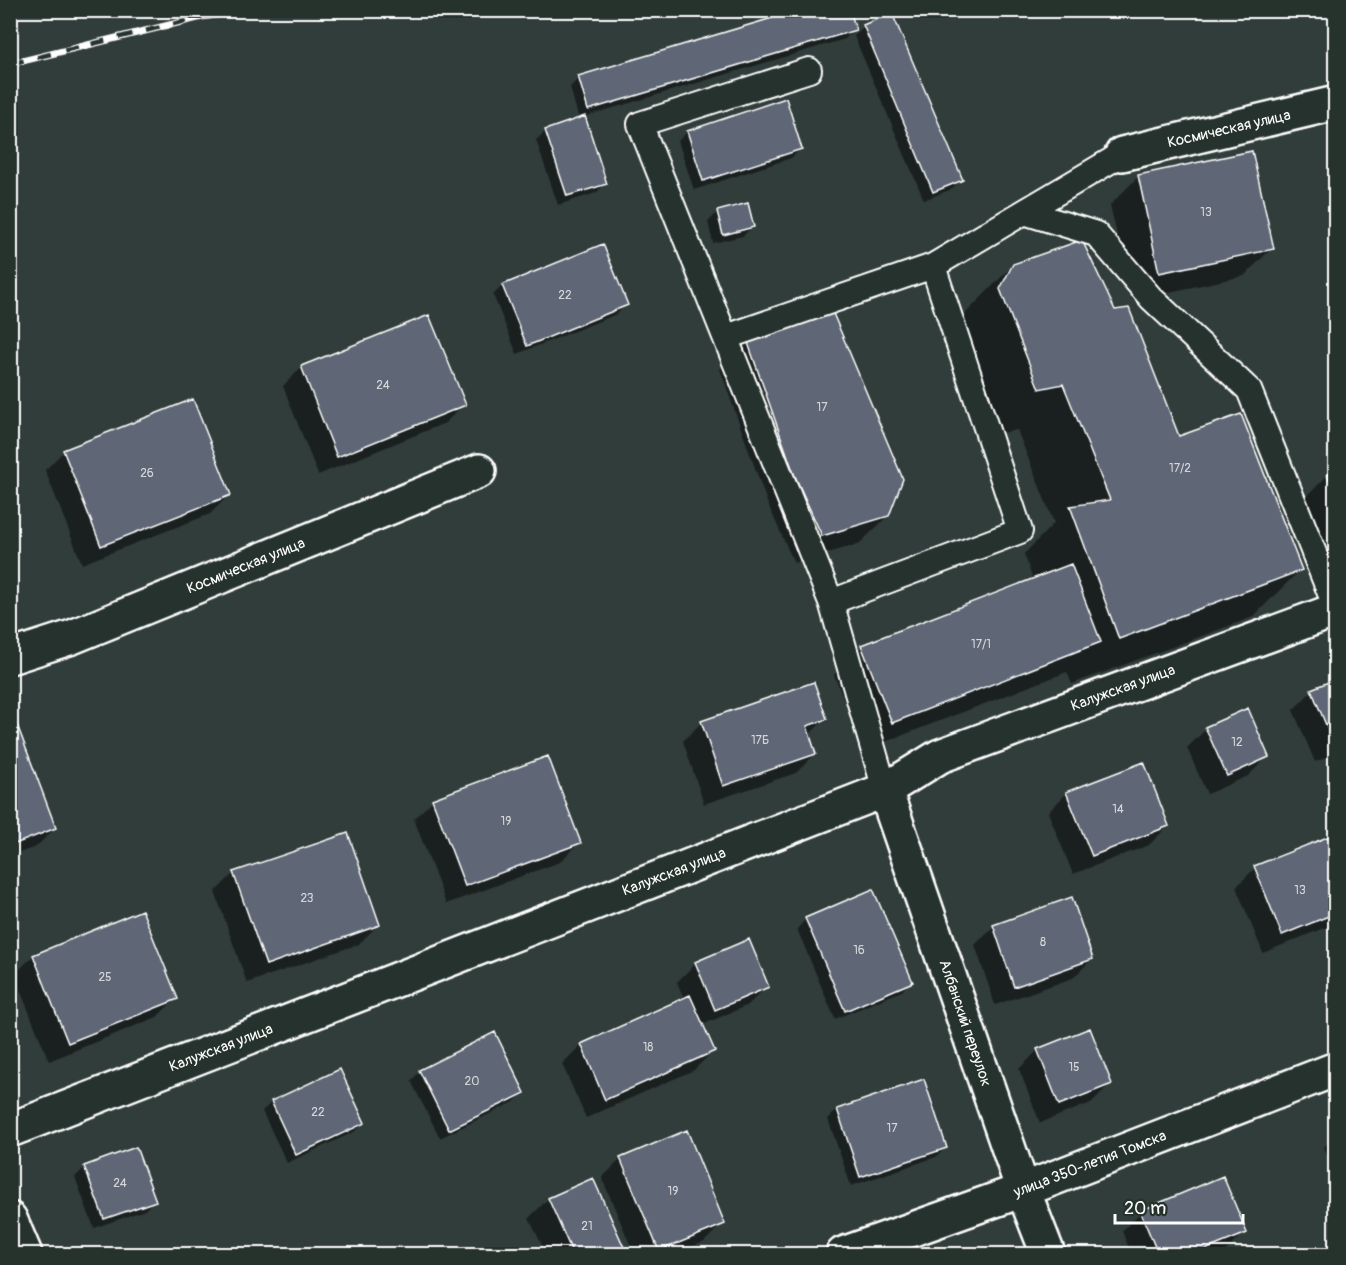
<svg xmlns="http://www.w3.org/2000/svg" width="1346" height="1265" viewBox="0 0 1346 1265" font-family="Pangolin,sans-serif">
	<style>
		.shadow { fill: #0007 }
		.building { fill: #5e6674; stroke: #fff; stroke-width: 1.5 }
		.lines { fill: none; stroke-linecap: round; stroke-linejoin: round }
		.service-casing { stroke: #fff; stroke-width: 28 }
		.minor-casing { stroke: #fff; stroke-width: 38 }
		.tertiary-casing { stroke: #fff; stroke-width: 38 }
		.service { stroke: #26332d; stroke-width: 24 }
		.minor { stroke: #26332d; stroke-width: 33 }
		.tertiary { stroke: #26332d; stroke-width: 33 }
		.rail-casing { stroke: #fff; stroke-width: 7 }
		.rail { stroke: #26332d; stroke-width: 4.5; stroke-dasharray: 14; stroke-linecap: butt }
		.labels { text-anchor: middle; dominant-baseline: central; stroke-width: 4.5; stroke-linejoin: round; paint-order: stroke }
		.number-label { font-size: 12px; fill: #d7d9dc }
		.street-label { font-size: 15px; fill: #fff; stroke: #26332d }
	</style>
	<rect width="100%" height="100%" fill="#313d3b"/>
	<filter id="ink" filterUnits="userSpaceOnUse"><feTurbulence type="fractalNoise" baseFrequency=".0167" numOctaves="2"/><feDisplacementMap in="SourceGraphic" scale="12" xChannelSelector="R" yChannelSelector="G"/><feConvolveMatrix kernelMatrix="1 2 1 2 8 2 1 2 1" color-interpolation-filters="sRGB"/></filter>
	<g filter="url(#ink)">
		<path class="shadow" d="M864 26 961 180 952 189 924 200 854 36Z
			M854 30 845 39 583 117 605 184 596 193 558 205 536 140 546 131 579 120 570 87 579 78Z
			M785 100 801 149 791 158 694 190 678 141 687 132Z
			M1251 152 1272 248 1244 276 1132 300 1110 205 1138 177Z
			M747 205 753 226 743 236 713 243 708 222 717 213Z
			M1013 265 1178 438 1300 570 1253 617 1072 684 1067 672 864 750 834 675 862 647 1033 580 1024 554 1054 523 1017 430 992 435 953 337 966 313Z
			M502 286 626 304 617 314 517 354 493 295Z
			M748 341 888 516 859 544 794 563 767 502 720 369Z
			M302 367 464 404 445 423 318 475 283 386Z
			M64 451 229 495 210 514 82 564 45 470Z
			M1336 472V573L1328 576 1300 503 1328 475Z
			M1336 681V754L1315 762 1293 710 1312 691Z
			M10 717 55 828 36 847 10 856Z
			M825 719 808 736 815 754 796 773 704 804 683 741 702 722Z
			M1206 729 1267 757 1248 776 1207 794 1187 748Z
			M1067 793 1168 826 1149 845 1073 874 1048 812Z
			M433 800 579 842 560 862 446 904 414 819Z
			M1336 854V923L1263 953 1236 887 1255 868Z
			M234 873 378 925 359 944 247 983 215 892Z
			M806 919 911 981 902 991 835 1019 797 929Z
			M994 926 1092 959 1073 978 995 1005 975 945Z
			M33 956 176 998 157 1017 49 1061 14 975Z
			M696 963 767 986 748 1005 702 1025 713 1051 694 1070 586 1118 562 1064 581 1045 684 999 677 982Z
			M1038 1050 1110 1084 1091 1103 1040 1123 1019 1069Z
			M420 1071 523 1092 514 1102 440 1138 411 1081Z
			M272 1102 364 1123 354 1132 287 1163 262 1111Z
			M837 1110 946 1148 936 1157 851 1186 828 1119Z
			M1336 1135V1176L1324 1147Z
			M621 1159 723 1223 704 1242 674 1254H634L602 1178Z
			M85 1167 154 1200 145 1210 94 1228 75 1177Z
			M592 1180 626 1254H546L529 1218 548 1199Z
			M1141 1212 1245 1232 1226 1251 1219 1254H1131L1122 1231Z"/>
		<path class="building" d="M799 10H850L856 30 588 110 578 76Z
			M892 13 963 180 933 192 863 25Z
			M786 98 802 149 703 181 687 131Z
			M585 116 607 184 567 196 545 130Z
			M1252 151 1274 249 1159 273 1138 175Z
			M748 203 754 227 723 235 717 211Z
			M1082 240 1115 310 1129 308 1179 436 1241 414 1302 570 1119 639 1070 506 1110 500 1063 384 1039 389 1000 289 1013 264Z
			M603 244 628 305 527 346 502 285Z
			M832 311 903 479 889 516 822 536 794 474 747 340Z
			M429 315 466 405 337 457 301 366Z
			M193 399 231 495 101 546 63 450Z
			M1336 471V496L1327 474Z
			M1071 564 1101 642 892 723 861 645Z
			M1336 679V743L1334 744 1311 689Z
			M814 682 827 719 807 726 816 754 723 786 701 721Z
			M1248 708 1269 757 1227 776 1205 727Z
			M13 714 56 828 10 846V715Z
			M548 756 581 843 465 886 432 799Z
			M1144 762 1169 826 1092 856 1066 792Z
			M348 833 380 925 266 965 233 872Z
			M1330 836 1336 850V913L1282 935 1254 866Z
			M873 889 913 982 845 1011 805 918Z
			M1072 897 1093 959 1014 987 993 925Z
			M142 910 178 999 68 1043 33 955Z
			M749 939 769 987 715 1010 695 962Z
			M690 995 715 1051 605 1100 581 1044Z
			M1090 1028 1112 1084 1059 1105 1037 1049Z
			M495 1032 525 1093 449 1130 419 1070Z
			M340 1069 365 1123 296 1155 271 1101Z
			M924 1079 947 1148 860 1177 837 1109Z
			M687 1130 725 1224 659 1251 620 1158Z
			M136 1147 156 1201 104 1219 84 1166Z
			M1223 1176 1247 1233 1195 1254H1158L1140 1211Z
			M593 1178 627 1254H573L548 1198Z"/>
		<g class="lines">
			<g class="service-casing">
				<path id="service" d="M809 70 640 124 831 602 885 790
					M1024 212 1096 234 1151 298 1249 390 1336 608
					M726 337 933 266 1122 154
					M831 602 1020 531 933 266"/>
			</g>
			<g class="minor-casing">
				<path id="minor" d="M1122 154 1336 103
					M10 657 72 637 479 471
					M885 790 1023 1190 1048 1254
					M10 1130 885 790 940 756 1336 610
					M843 1254 1023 1190 1336 1069"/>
			</g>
			<g class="tertiary-casing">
				<path id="tertiary" d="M10 1219 25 1254"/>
			</g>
			<use href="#service" class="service"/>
			<use href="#minor" class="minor"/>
			<use href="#tertiary" class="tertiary"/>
			<g class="rail-casing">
				<path id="rail" d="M10 64 202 17 246 10"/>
			</g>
			<use href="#rail" class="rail"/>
		</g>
	</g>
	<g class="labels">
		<g class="number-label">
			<text x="1206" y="212">13</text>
			<text x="565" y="295">22</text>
			<text x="383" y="385">24</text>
			<text x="822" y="407">17</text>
			<text x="1180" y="468">17/2</text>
			<text x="147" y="473">26</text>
			<text x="981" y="644">17/1</text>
			<text x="760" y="740">17Б</text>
			<text x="1237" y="742">12</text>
			<text x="1118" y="809">14</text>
			<text x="506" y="821">19</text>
			<text x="1300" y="890">13</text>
			<text x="307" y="898">23</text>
			<text x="1043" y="942">8</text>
			<text x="859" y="950">16</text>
			<text x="105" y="977">25</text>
			<text x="648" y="1047">18</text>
			<text x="1074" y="1067">15</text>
			<text x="472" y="1081">20</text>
			<text x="318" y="1112">22</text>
			<text x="892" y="1128">17</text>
			<text x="120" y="1183">24</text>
			<text x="673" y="1191">19</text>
			<text x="587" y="1226">21</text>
		</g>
		<g class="street-label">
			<text transform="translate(1229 129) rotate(-13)">Космическая улица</text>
			<text transform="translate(246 566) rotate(-22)">Космическая улица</text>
			<text transform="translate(1123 688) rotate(-20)">Калужская улица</text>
			<text transform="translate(674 872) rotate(-21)">Калужская улица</text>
			<text transform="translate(965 1023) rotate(71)">Албанский переулок</text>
			<text transform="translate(221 1048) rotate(-21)">Калужская улица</text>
			<text transform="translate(1090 1164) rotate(-21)">улица 350-летия Томска</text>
		</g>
	</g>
	<rect width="1346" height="1265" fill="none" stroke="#26332d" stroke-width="36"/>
	<rect x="18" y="18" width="1310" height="1229" fill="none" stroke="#fff" stroke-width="2" filter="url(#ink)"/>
	<path d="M1115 1214v9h128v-9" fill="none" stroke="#ffffff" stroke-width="3"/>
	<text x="1124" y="1214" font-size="18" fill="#ffffff" stroke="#26332d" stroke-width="4.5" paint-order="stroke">20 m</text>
</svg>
